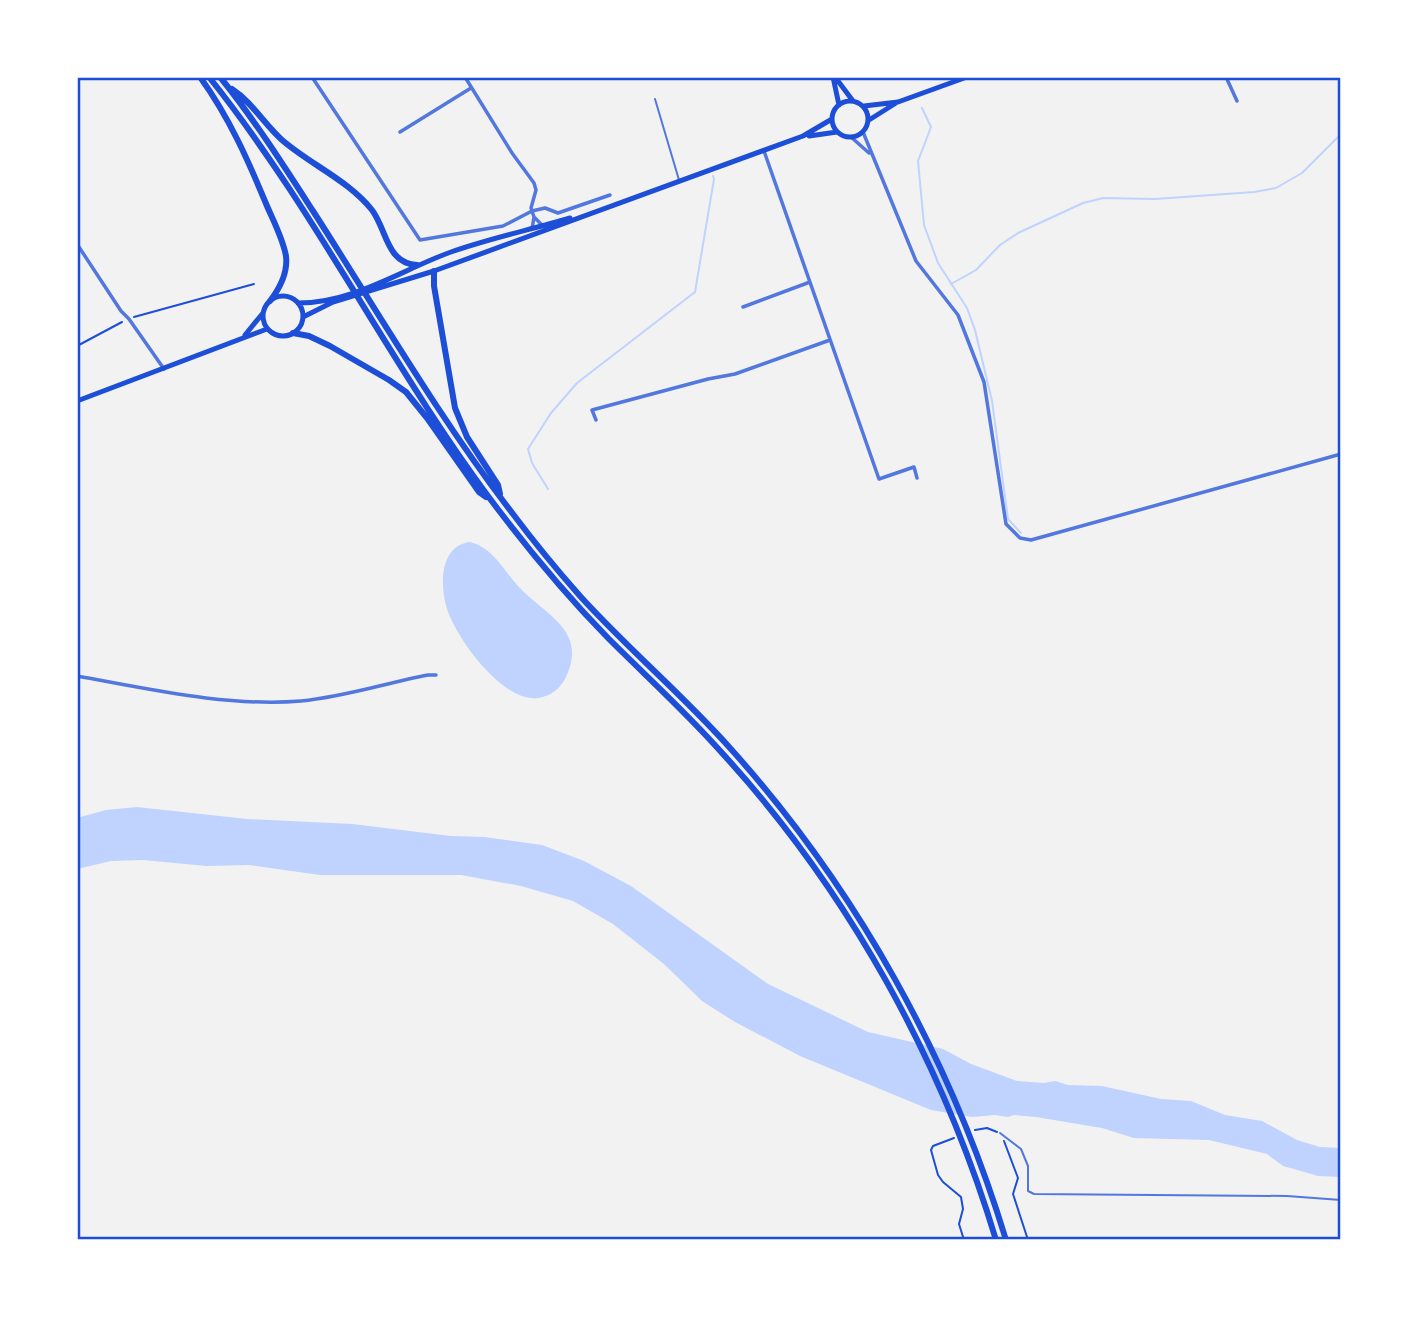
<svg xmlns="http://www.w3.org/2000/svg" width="1418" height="1317" viewBox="0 0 1418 1317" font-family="Rubik,sans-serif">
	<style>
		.water { fill: #bfd3fe }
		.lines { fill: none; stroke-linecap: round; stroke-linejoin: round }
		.stream { stroke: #bfd3fe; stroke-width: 2 }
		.path { stroke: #1d4ed8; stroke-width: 2 }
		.service { stroke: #5277de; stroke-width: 2 }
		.minor { stroke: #5277de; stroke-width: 3.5 }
		.secondary { stroke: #1d4ed8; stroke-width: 5 }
		.trunk { stroke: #1d4ed8; stroke-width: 6 }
		.neatline { fill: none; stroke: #1d4ed8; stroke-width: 2.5 }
	</style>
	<rect width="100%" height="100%" fill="#f2f2f2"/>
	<path class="water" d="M469 542C492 546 504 571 519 587 545 615 588 630 566 677 560 689 551 696 538 698 503 703 457 639 447 609 440 586 439 547 469 542Z
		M137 807 247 819 352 824 451 836 484 837 542 845 584 861 631 886 768 984 868 1032 943 1049 971 1064 1017 1081 1044 1083 1055 1081 1068 1085 1102 1086 1161 1099 1191 1101 1225 1115 1262 1121 1297 1140 1320 1147 1341 1148V1177L1318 1176 1294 1169 1283 1166 1267 1154 1209 1140 1134 1138 1102 1128 1036 1117 1014 1115 1008 1117 995 1115 972 1117 931 1110 800 1056 735 1022 702 1001 664 964 613 924 573 901 521 886 461 875H320L249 865 207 866 143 860 111 861 77 869V818L106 810Z"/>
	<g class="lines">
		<path class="stream" d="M917 77 918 78
			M922 108 931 127 918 161 924 225 938 263 967 308 975 330 992 401 1008 519 1021 533
			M951 284 976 270 1000 245 1018 233 1083 203 1103 198 1155 199 1254 192 1276 188 1302 173 1341 134
			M548 489 532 463 528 449 551 413 577 383 695 292 714 179 713 176"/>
		<path class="path" d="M134 317 254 284
			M77 346 122 322
			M975 1130 987 1128 997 1132
			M954 1138 933 1146 931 1150 938 1175 943 1182 961 1197 963 1209 959 1224 964 1240
			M1004 1141 1018 1178 1013 1194 1028 1240"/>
		<path class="service" d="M655 99 679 180
			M1000 1133 1021 1149 1028 1166V1191L1034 1194 1287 1196 1341 1200"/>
		<path class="minor" d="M312 77 420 240 503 226 532 211 545 208 558 213 610 195
			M465 77 512 153 534 183 536 190 531 208 534 217
			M1226 77 1237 101
			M400 132 471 88
			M863 132 916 261 958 315 984 382 1006 524 1020 538 1031 540 1341 454
			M851 137 869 153
			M764 151 879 479 914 467 917 478
			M532 229 534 217 542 225
			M77 244 121 311 129 319 164 369
			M743 307 810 282
			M596 420 592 410 708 379 735 374 830 340
			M77 676C150 689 227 707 301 701 344 697 386 683 428 675H436"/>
		<path class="secondary" d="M833 77 839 105
			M835 77 853 101
			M832 119a18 18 0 1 1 36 0a18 18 0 1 1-36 0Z
			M864 106 898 102 967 77
			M869 120 896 103
			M809 136 837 132
			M263 316a20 20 0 1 1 40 0a20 20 0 1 1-40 0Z
			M298 303C354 303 401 270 451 252 490 238 530 230 570 218
			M303 317 333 302 434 271 803 136 832 119
			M245 335 263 313
			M77 401 267 329"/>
		<path class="trunk" d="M200 77C229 117 248 160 267 206 274 222 283 239 286 256 288 273 280 288 270 301
			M209 77C317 212 393 371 497 508 532 554 568 597 608 638 647 677 687 713 723 754 849 892 942 1061 996 1240
			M220 77C254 119 284 166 313 211 378 312 439 418 513 514 534 542 557 570 580 596 628 649 683 695 730 748 856 888 951 1059 1006 1240
			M232 89C252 102 264 124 282 140 311 165 348 180 372 210 387 230 386 263 417 265
			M434 271V286L455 408 467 437 498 485 500 494
			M293 333 309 336 330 346 389 380 406 392 427 418 479 492 486 497"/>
	</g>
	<rect width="1418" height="1317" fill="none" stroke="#ffffff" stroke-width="158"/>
	<rect x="79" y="79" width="1260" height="1159" class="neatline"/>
</svg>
